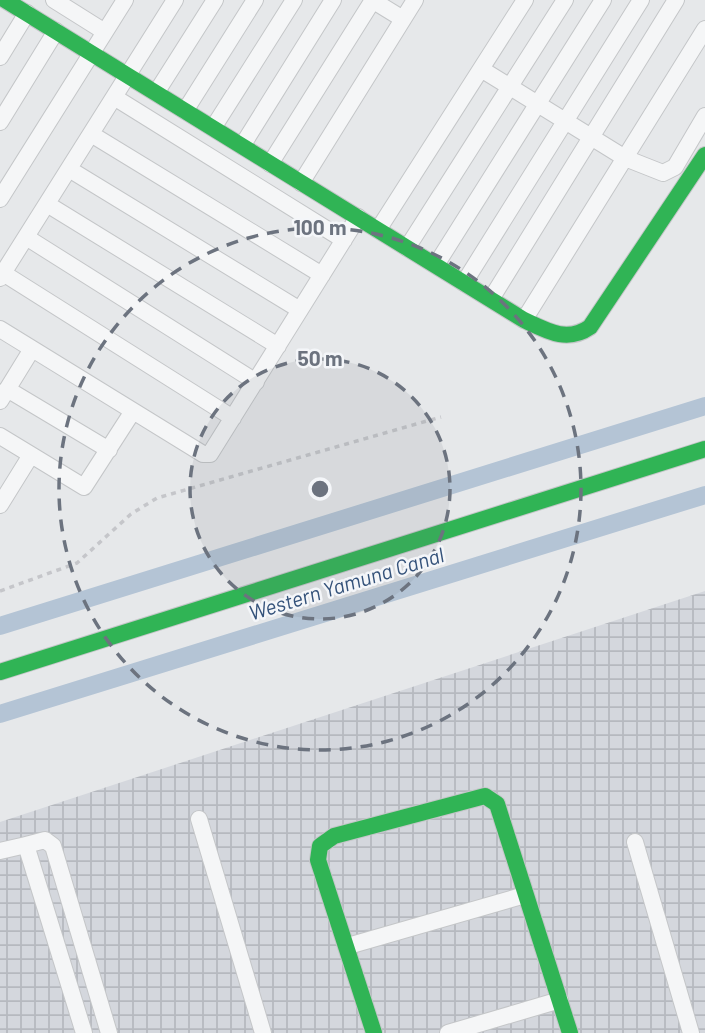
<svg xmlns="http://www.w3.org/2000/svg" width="705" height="1033" viewBox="0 0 705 1033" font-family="Barlow,sans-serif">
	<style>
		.industrial { fill: url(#industrial-grid) }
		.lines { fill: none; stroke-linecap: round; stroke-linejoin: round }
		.canal { stroke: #b4c4d5; stroke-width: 18 }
		.street-casing { stroke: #c4c6c8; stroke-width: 18 }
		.fast-casing { stroke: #c4c6c8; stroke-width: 18 }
		.path { stroke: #c5c6ca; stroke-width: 3.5; stroke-dasharray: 5 5; stroke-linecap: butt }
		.street { stroke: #f5f6f7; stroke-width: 16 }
		.fast { stroke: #30b455; stroke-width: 16 }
		.ring { fill: none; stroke: #6c737f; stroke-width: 3.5; stroke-dasharray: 12 9 }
		.labels { text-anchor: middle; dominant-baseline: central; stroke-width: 5; stroke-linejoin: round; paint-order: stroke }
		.water-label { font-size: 21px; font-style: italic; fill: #34527a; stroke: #f4f6f9 }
		.centre { fill: #6c737f; stroke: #f4f6f9; stroke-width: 3.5 }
		.ring-label { font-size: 21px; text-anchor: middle; font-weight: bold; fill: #6c737f; stroke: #f4f6f9; stroke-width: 5; stroke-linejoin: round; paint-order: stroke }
	</style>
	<defs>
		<pattern id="industrial-grid" width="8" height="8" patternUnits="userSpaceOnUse" patternTransform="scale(1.75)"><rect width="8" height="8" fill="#d4d7dd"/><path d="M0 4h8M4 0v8" fill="none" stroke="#b6b9bf"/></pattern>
	</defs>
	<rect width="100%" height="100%" fill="#e6e8ea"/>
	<path class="industrial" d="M705 591V1033H0V822Z"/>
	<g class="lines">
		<path class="canal" d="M0 626 705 406
			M0 714 705 495"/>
		<g class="street-casing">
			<path id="street" d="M54 0 105 32
				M372 0 403 19
				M0 57 27 13
				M481 69 625 158 663 173 675 167 705 116
				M156 93 215 0
				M114 97 344 240
				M185 111 255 0
				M0 122 56 31
				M213 128 294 0
				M91 134 322 275
				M242 146 333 0
				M270 164 373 0
				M69 169 300 310
				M301 183 415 0
				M0 199 125 0
				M47 204 278 346
				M378 230 525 0
				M26 237 256 382
				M407 248 565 0
				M436 265 603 0
				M3 273 233 418
				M0 278 175 0
				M464 283 641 0
				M491 299 676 0
				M524 320 705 29
				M0 329 203 454H210L358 217
				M7 389 109 450
				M0 401 32 349
				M0 436 84 487 133 411
				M0 505 31 455
				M199 819 263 1033
				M635 842 691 1033
				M0 851 26 845
				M348 946 525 895
				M84 1033 26 845 45 840 53 846 109 1033
				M448 1033 560 1000"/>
		</g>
		<g class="fast-casing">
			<path id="fast" d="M5 0 524 320C547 331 567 343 590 327L705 155
				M0 672 705 449
				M374 1033 318 860 320 846 334 836 485 796 497 804 570 1033"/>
		</g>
		<path class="path" d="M0 591 77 563 131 514 157 498 441 417"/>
		<use href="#street" class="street"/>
		<use href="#fast" class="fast"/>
	</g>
	<circle cx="320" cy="489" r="130" fill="#6c737f" fill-opacity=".12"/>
	<g class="ring">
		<circle cx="320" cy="489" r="130"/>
		<circle cx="320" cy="489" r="261"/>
	</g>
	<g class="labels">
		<g class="water-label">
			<text transform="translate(346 583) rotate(-17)">Western Yamuna Canal</text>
		</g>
	</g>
	<circle cx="320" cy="489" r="10" class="centre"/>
	<g class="ring-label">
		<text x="320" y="235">100 m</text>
		<text x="320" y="366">50 m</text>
	</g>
</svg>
